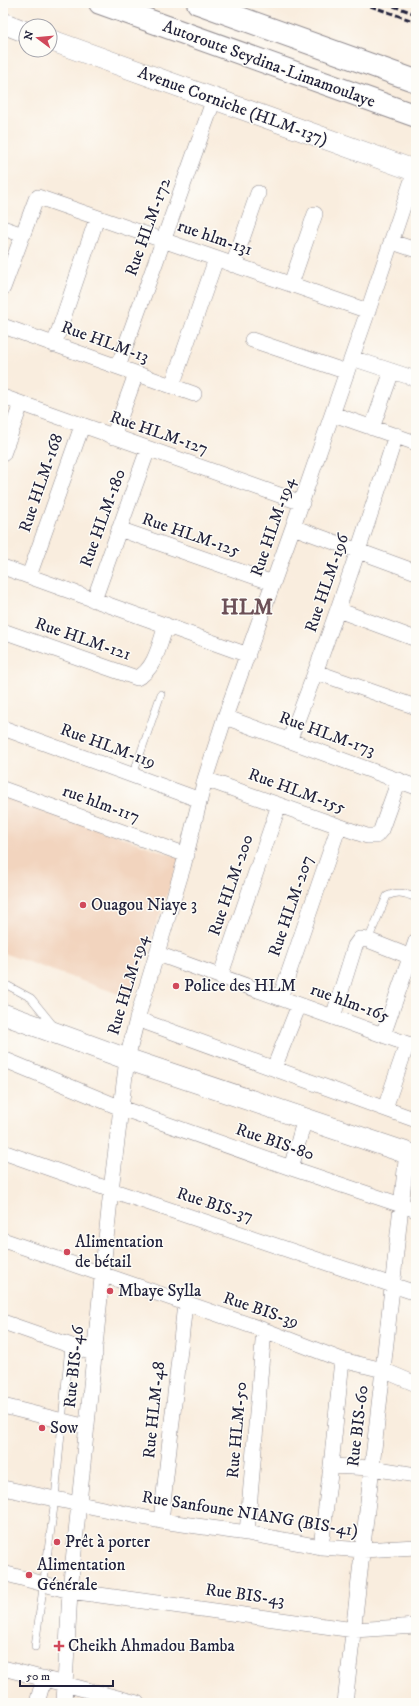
<svg xmlns="http://www.w3.org/2000/svg" width="419" height="1706" viewBox="0 0 419 1706" font-family="'IM FELL DW Pica',serif">
	<style>
		.built { fill: #f2d4be }
		.lines { fill: none; stroke-linecap: round; stroke-linejoin: round }
		.lane-casing { stroke: #8e888c; stroke-width: 8 }
		.street-casing { stroke: #8e888c; stroke-width: 16 }
		.secondary-casing { stroke: #8e888c; stroke-width: 22 }
		.highway-casing { stroke: #8e888c; stroke-width: 24 }
		.lane { stroke: #fff; stroke-width: 7 }
		.street { stroke: #fff; stroke-width: 15 }
		.secondary { stroke: #fff; stroke-width: 21 }
		.highway { stroke: #fff; stroke-width: 22 }
		.rail { stroke: #22223b; stroke-width: 3; stroke-dasharray: 6 3; stroke-linecap: butt }
		.poi-dot { fill: #d1495b; stroke: #fdfcf7; stroke-width: 1.5 }
		.labels { text-anchor: middle; dominant-baseline: central; stroke-width: 3; stroke-linejoin: round; paint-order: stroke }
		.street-label { font-size: 17px; fill: #22223b; stroke: #fdfcf7 }
		.poi-label { font-size: 17px; fill: #22223b; stroke: #fdfcf7; text-anchor: start }
		.district-label { font-size: 21px; font-weight: bold; fill: #6c5057; stroke: #fdfcf7 }
	</style>
	<rect width="100%" height="100%" fill="#fdfcf7"/>
	<filter id="ink" filterUnits="userSpaceOnUse"><feTurbulence type="fractalNoise" baseFrequency=".025" numOctaves="2"/><feDisplacementMap in="SourceGraphic" scale="8" xChannelSelector="R" yChannelSelector="G"/><feConvolveMatrix kernelMatrix="1 2 1 2 8 2 1 2 1" color-interpolation-filters="sRGB"/></filter>
	<filter id="wash" filterUnits="userSpaceOnUse"><feTurbulence type="fractalNoise" baseFrequency=".012" numOctaves="4" result="noise"/><feDisplacementMap in="SourceGraphic" scale="16" xChannelSelector="R" yChannelSelector="G"/><feGaussianBlur stdDeviation="0.9" result="paint"/><feColorMatrix in="noise" values="0 0 0 0 0 0 0 0 0 0 0 0 0 0 0 0 0 1.4 0 .05"/><feComposite in="paint" operator="in"/></filter>
	<g filter="url(#wash)">
		<rect width="100%" height="100%" fill="#f9edde"/>
		<path class="built" d="M3 795 180 858 130 998 3 953Z"/>
	</g>
	<g filter="url(#ink)">
		<g class="lines">
			<g class="lane-casing">
				<path id="lane" d="M133 775 161 694
					M368 940 387 896C398 891 405 893 416 898
					M3 983 31 998 53 1025
					M35 1647 55 1499 69 1345"/>
			</g>
			<g class="street-casing">
				<path id="street" d="M3 228 23 235
					M392 242 416 250
					M233 265 258 193
					M291 284 315 214
					M3 288 36 199 38 197 368 311
					M3 326 194 394
					M252 340 347 372
					M54 345 97 218
					M352 358 416 379
					M118 367 214 99
					M172 386 216 259
					M3 397 302 503
					M333 414 416 443
					M372 428 392 371
					M113 437 136 374
					M3 454 21 404
					M293 527 416 572
					M119 529 273 583
					M3 567 248 655
					M29 576 82 426
					M94 600 148 449
					M338 610 416 639
					M3 631 137 678C155 670 160 643 166 625
					M316 672 416 707
					M225 717 416 787
					M3 728 200 800
					M289 741C329 640 363 538 396 435
					M205 779 367 836H376L381 830 399 780
					M3 789 187 855
					M158 954 416 1047
					M220 977 279 805
					M280 998 339 826
					M333 1017 355 946 360 939 368 940 416 959
					M137 1019 416 1120
					M383 1035 416 941
					M3 1059 121 1108 291 1168 416 1210
					M274 1068 299 1005
					M385 1108 407 1044
					M3 1152 111 1190 416 1293
					M291 1168 305 1118
					M3 1240 264 1330 342 1360 383 1370 416 1384
					M3 1322 95 1354
					M3 1406 87 1427
					M331 1466 372 1468 416 1475
					M3 1488 161 1521 247 1533 321 1547 363 1550 416 1547
					M161 1521 185 1304
					M247 1533 264 1330
					M321 1547 331 1466 342 1360
					M3 1573 70 1591 354 1630 416 1626
					M3 1668 137 1703
					M37 1703 44 1678
					M64 1703 70 1591 111 1190 127 1059 137 1019 183 867 205 779 225 717 293 527 368 311 415 171
					M345 1703 383 1370 407 1152"/>
			</g>
			<g class="secondary-casing">
				<path id="secondary" d="M3 23 26 32
					M50 40 416 171
					M3 1014 127 1059 416 1156"/>
			</g>
			<g class="highway-casing">
				<path id="highway" d="M100 3 416 116
					M198 3 416 81"/>
			</g>
			<use href="#lane" class="lane"/>
			<use href="#street" class="street"/>
			<use href="#secondary" class="secondary"/>
			<use href="#highway" class="highway"/>
			<path class="rail" d="M362 3 416 22
				M385 3 416 14"/>
		</g>
	</g>
	<g class="poi-dot">
		<circle cx="83" cy="905" r="4"/>
		<circle cx="176" cy="986" r="4"/>
		<circle cx="67" cy="1252" r="4"/>
		<circle cx="110" cy="1291" r="4"/>
		<circle cx="42" cy="1428" r="4"/>
		<circle cx="57" cy="1542" r="4"/>
		<circle cx="29" cy="1575" r="4"/>
		<path d="M57 1640h4v4h4v4h-4v4h-4v-4h-4v-4h4z"/>
	</g>
	<g class="labels">
		<g class="street-label">
			<text transform="translate(269 64) rotate(20)">Autoroute Seydina-Limamoulaye</text>
			<text transform="translate(233 106) rotate(20)">Avenue Corniche (HLM-137)</text>
			<text transform="translate(148 227) rotate(-70)">Rue HLM-172</text>
			<text transform="translate(215 238) rotate(19)">rue hlm-131</text>
			<text transform="translate(105 342) rotate(20)">Rue HLM-13</text>
			<text transform="translate(159 433) rotate(19)">Rue HLM-127</text>
			<text transform="translate(41 483) rotate(-71)">Rue HLM-168</text>
			<text transform="translate(103 518) rotate(-70)">Rue HLM-180</text>
			<text transform="translate(273 527) rotate(-71)">Rue HLM-194</text>
			<text transform="translate(191 535) rotate(19)">Rue HLM-125</text>
			<text transform="translate(327 583) rotate(-71)">Rue HLM-196</text>
			<text transform="translate(83 639) rotate(19)">Rue HLM-121</text>
			<text transform="translate(327 734) rotate(20)">Rue HLM-173</text>
			<text transform="translate(108 746) rotate(20)">Rue HLM-119</text>
			<text transform="translate(297 791) rotate(20)">Rue HLM-155</text>
			<text transform="translate(101 804) rotate(20)">rue hlm-117</text>
			<text transform="translate(231 885) rotate(-71)">Rue HLM-200</text>
			<text transform="translate(291 906) rotate(-71)">Rue HLM-207</text>
			<text transform="translate(128 985) rotate(-73)">Rue HLM-194</text>
			<text transform="translate(350 1003) rotate(20)">rue hlm-165</text>
			<text transform="translate(275 1142) rotate(19)">Rue BIS-80</text>
			<text transform="translate(215 1205) rotate(18)">Rue BIS-37</text>
			<text transform="translate(261 1310) rotate(19)">Rue BIS-39</text>
			<text transform="translate(74 1367) rotate(-84)">Rue BIS-46</text>
			<text transform="translate(154 1410) rotate(-84)">Rue HLM-48</text>
			<text transform="translate(358 1426) rotate(-83)">Rue BIS-60</text>
			<text transform="translate(237 1430) rotate(-85)">Rue HLM-50</text>
			<text transform="translate(250 1514) rotate(9)">Rue Sanfoune NIANG (BIS-41)</text>
			<text transform="translate(245 1595) rotate(8)">Rue BIS-43</text>
		</g>
		<g class="poi-label">
			<text x="91" y="905">Ouagou Niaye 3</text>
			<text x="184" y="986">Police des HLM</text>
			<text x="75" y="1242">Alimentation<tspan x="75" dy="20">de bétail</tspan></text>
			<text x="118" y="1291">Mbaye Sylla</text>
			<text x="50" y="1428">Sow</text>
			<text x="65" y="1542">Prêt à porter</text>
			<text x="37" y="1565">Alimentation<tspan x="37" dy="20">Générale</tspan></text>
			<text x="68" y="1646">Cheikh Ahmadou Bamba</text>
		</g>
		<g class="district-label">
			<text x="247" y="608">HLM</text>
		</g>
	</g>
	<rect width="419" height="1706" fill="none" stroke="#fdfcf7" stroke-width="16"/>
	<g transform="translate(38 38) rotate(286)"><circle r="19" fill="#fdfcf7" stroke="#a5a5ac"/>
	<path d="M0-3L7 15L0 10L-7 15Z" fill="#d1495b"/>
	<text y="-6" font-size="11" font-weight="bold" text-anchor="middle" fill="#22223b">N</text>
	</g>
	<path d="M20 1680v6h93v-6" fill="none" stroke="#22223b" stroke-width="2"/>
	<text x="26" y="1680" font-size="12" fill="#22223b" stroke="#fdfcf7" stroke-width="3" paint-order="stroke">50 m</text>
</svg>
